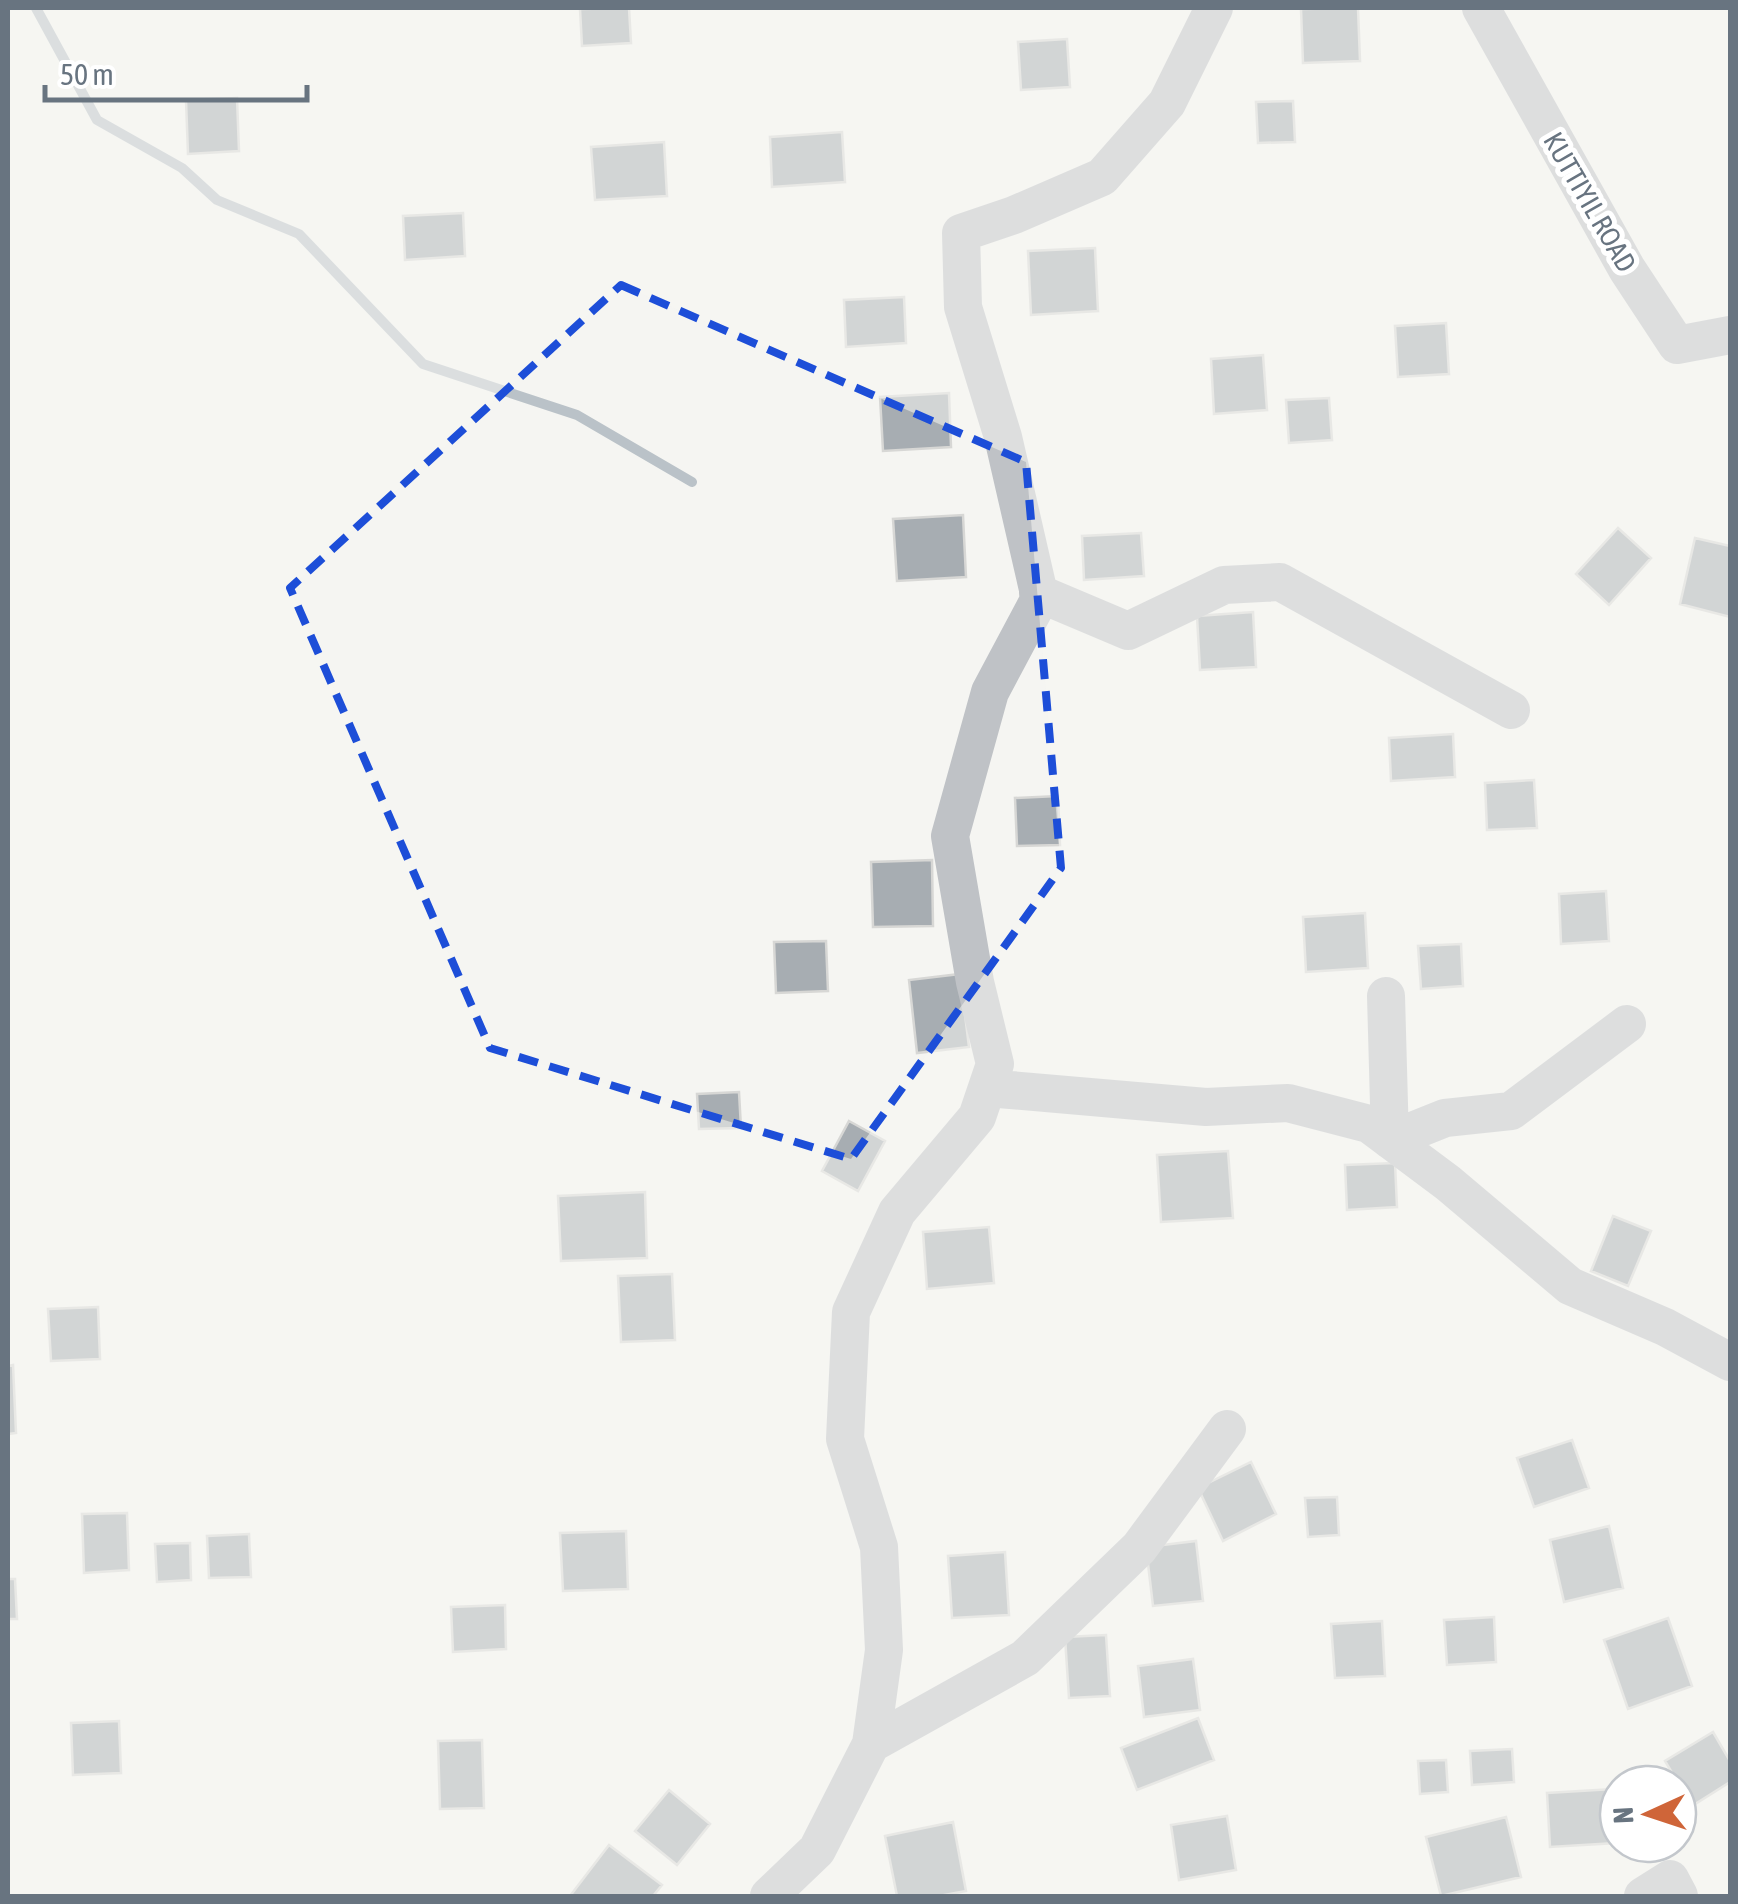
<svg xmlns="http://www.w3.org/2000/svg" width="1738" height="1904" viewBox="0 0 1738 1904" font-family="'Asap Condensed',sans-serif">
	<style>
		.lines { fill: none; stroke-linecap: round; stroke-linejoin: round }
		.stream { stroke: #bac2c8; stroke-width: 10 }
		.building { fill: #a7adb2; stroke: #d7d7d5; stroke-width: 2.5 }
		.minor { stroke: #bfc2c6; stroke-width: 38 }
		.marked { fill: none; stroke: #1d4ed8; stroke-width: 8; stroke-dasharray: 20 12; stroke-linejoin: round }
		.labels { text-anchor: middle; dominant-baseline: central; stroke-width: 10; stroke-linejoin: round; paint-order: stroke }
		.street-label { font-size: 28px; fill: #687480; stroke: #fff }
	</style>
	<rect width="100%" height="100%" fill="#f5f5f2"/>
	<g class="lines">
		<path class="stream" d="M36 8 97 120 182 168 217 200 299 234 423 364 577 415 692 482"/>
	</g>
	<path class="building" d="M629 8 631 43 582 46 580 9Z
		M1358 8 1360 61 1303 63 1301 9Z
		M1067 39 1070 87 1021 90 1018 42Z
		M237 98 239 151 188 154 186 100Z
		M1293 101 1295 142 1258 143 1256 102Z
		M842 132 845 182 772 187 770 137Z
		M664 142 667 196 595 200 591 147Z
		M463 213 465 256 405 260 403 216Z
		M1095 248 1098 311 1031 315 1028 251Z
		M904 297 906 343 846 347 844 300Z
		M1446 323 1449 374 1398 377 1395 326Z
		M1263 355 1267 410 1214 414 1211 359Z
		M949 393 951 447 883 451 880 397Z
		M1329 398 1332 440 1289 443 1286 400Z
		M963 515 966 577 897 581 893 519Z
		M1618 528 1651 558 1609 605 1576 574Z
		M1141 533 1144 576 1084 580 1082 536Z
		M1695 538 1730 546V617L1680 604Z
		M1253 612 1256 667 1200 670 1197 616Z
		M1453 734 1455 777 1391 781 1389 738Z
		M1534 780 1537 828 1487 830 1485 783Z
		M1058 796 1060 845 1017 846 1015 798Z
		M932 860 933 926 873 927 871 862Z
		M1606 891 1609 941 1561 944 1559 894Z
		M1365 913 1368 968 1306 972 1303 917Z
		M826 941 828 991 776 993 774 942Z
		M1461 944 1463 986 1421 989 1418 946Z
		M960 974 969 1047 917 1053 909 980Z
		M739 1092 741 1128 699 1129 697 1094Z
		M849 1121 885 1141 858 1191 822 1171Z
		M1228 1151 1233 1218 1161 1222 1157 1155Z
		M1395 1163 1397 1207 1347 1210 1345 1165Z
		M645 1192 647 1258 561 1261 558 1196Z
		M1613 1216 1651 1231 1628 1286 1591 1271Z
		M989 1227 994 1283 927 1289 923 1232Z
		M672 1274 675 1340 621 1342 618 1276Z
		M98 1307 100 1359 51 1361 48 1309Z
		M13 1365 16 1433 8 1434V1366Z
		M1572 1440 1589 1488 1534 1507 1517 1458Z
		M1251 1462 1276 1514 1223 1541 1198 1488Z
		M1337 1497 1339 1535 1308 1537 1305 1498Z
		M127 1513 129 1570 84 1573 82 1514Z
		M1609 1526 1623 1588 1564 1602 1550 1540Z
		M626 1531 628 1589 563 1591 560 1533Z
		M249 1534 251 1577 209 1578 207 1536Z
		M1196 1541 1203 1601 1153 1606 1146 1547Z
		M190 1543 191 1580 157 1582 155 1544Z
		M1005 1552 1009 1615 952 1618 948 1556Z
		M8 1579H15L17 1619H8Z
		M505 1605 506 1649 453 1652 451 1607Z
		M1494 1617 1496 1662 1447 1665 1444 1620Z
		M1668 1618 1692 1686 1628 1709 1604 1640Z
		M1382 1621 1385 1676 1335 1678 1331 1624Z
		M1106 1635 1110 1696 1069 1698 1065 1637Z
		M1193 1659 1200 1710 1144 1717 1138 1666Z
		M1198 1718 1214 1760 1137 1790 1121 1748Z
		M119 1721 121 1773 73 1775 71 1723Z
		M1713 1732 1730 1761V1782L1692 1806 1665 1761Z
		M482 1740 484 1808 440 1809 438 1741Z
		M1512 1749 1514 1782 1472 1785 1470 1751Z
		M1446 1760 1448 1792 1420 1794 1418 1761Z
		M1613 1789 1616 1843 1550 1847 1547 1793Z
		M669 1790 710 1824 677 1865 635 1831Z
		M1227 1816 1236 1870 1179 1880 1171 1825Z
		M1506 1817 1521 1877 1441 1896 1426 1837Z
		M953 1822 966 1891 939 1896H897L885 1836Z
		M609 1845 662 1885 653 1896H570Z"/>
	<g class="lines">
		<path class="minor" d="M1481 8 1627 269 1677 345 1730 335
			M1038 593 1128 631 1224 585 1280 582 1511 710
			M1386 996 1390 1140 1445 1118 1511 1111 1627 1024
			M987 1088 1206 1107 1288 1103 1369 1124 1448 1183 1570 1286 1665 1327 1730 1362
			M871 1744 1025 1658 1139 1548 1227 1429
			M769 1896 817 1850 871 1744 884 1650 879 1547 845 1439 851 1312 897 1212 977 1117 995 1064 975 982 950 836 990 692 1040 598 1003 437 963 307 961 233 1014 215 1102 177 1167 103 1214 8
			M1643 1896 1670 1879 1679 1896"/>
	</g>
	<path d="M0 0H1738V1904H0ZM621 285 1026 462 1061 868 851 1159 490 1048 290 588Z" fill="#f5f5f2" fill-opacity=".55" fill-rule="evenodd"/>
	<path class="marked" d="M621 285 1026 462 1061 868 851 1159 490 1048 290 588Z"/>
	<g class="labels">
		<g class="street-label">
			<text transform="translate(1590 202) rotate(60)">KUTTIYIL ROAD</text>
		</g>
	</g>
	<rect width="1738" height="1904" fill="none" stroke="#687480" stroke-width="20"/>
	<g transform="translate(1648 1814) rotate(267)"><circle r="48" fill="#ffffff" stroke="#c3c7cc" stroke-width="2.5"/>
	<path d="M0-8L18 38L0 25L-18 38Z" fill="#cf6539"/>
	<text y="-15" font-size="28" font-weight="bold" text-anchor="middle" fill="#687480">N</text>
	</g>
	<path d="M45 85v15h262v-15" fill="none" stroke="#687480" stroke-width="5"/>
	<text x="60" y="85" font-size="30" fill="#687480" stroke="#ffffff" stroke-width="8" paint-order="stroke">50 m</text>
</svg>
